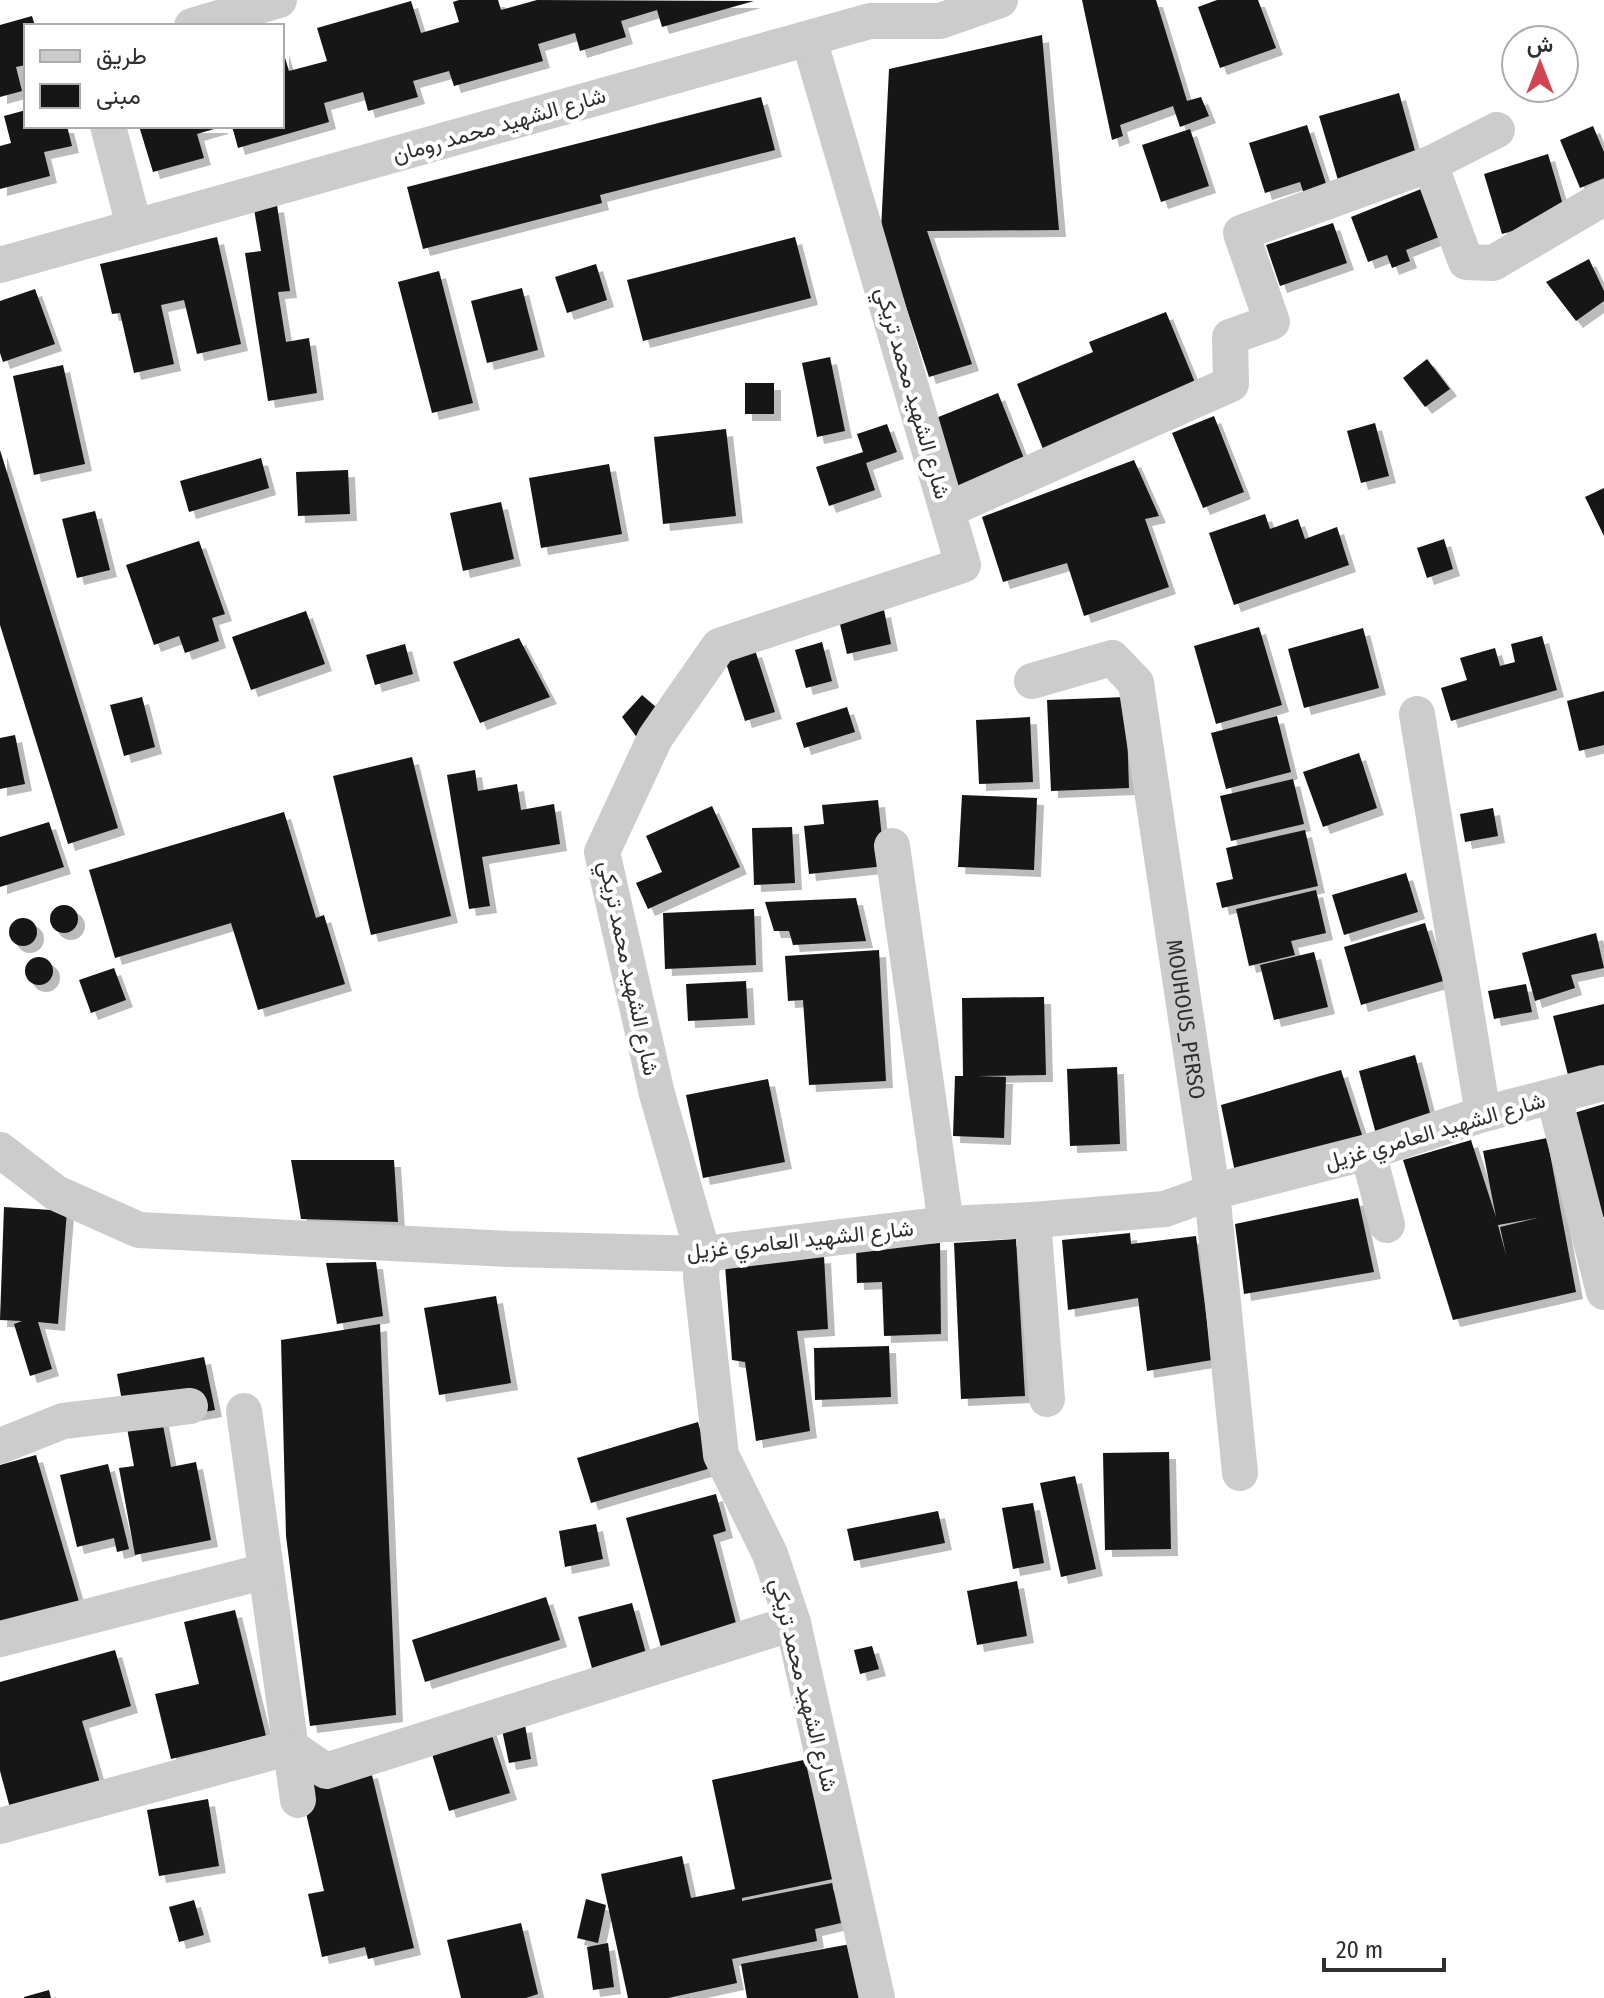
<svg xmlns="http://www.w3.org/2000/svg" width="1604" height="1998" viewBox="0 0 1604 1998" font-family="'Fira Sans Condensed',Vazirmatn,sans-serif">
	<style>
		.building { fill: #161616; fill-rule: evenodd; filter: url(#shadow) }
		.lines { fill: none; stroke-linecap: round; stroke-linejoin: round }
		.street { stroke: #ccc; stroke-width: 36 }
		.labels { text-anchor: middle; dominant-baseline: central; stroke-width: 8; stroke-linejoin: round; paint-order: stroke }
		.street-label { font-size: 22px; fill: #2f2f2f; stroke: #fff }
	</style>
	<defs>
		<filter id="shadow"><feDropShadow dx="7" dy="7" stdDeviation="0" flood-color="#0004"/></filter>
	</defs>
	<rect width="100%" height="100%" fill="#fff"/>
	<path class="building" d="M459 0H498L501 10 537 0 754 1 662 27 657 10 621 21 626 37 580 51 575 33 538 44 543 61 454 86 449 71 413 81 418 97 368 111 363 92 324 103 329 122 238 148 232 126H282V48L289 71 327 61 317 28 411 1 421 33 459 22 453 2Z
		M1082 0H1156L1187 101 1201 97 1209 116 1180 127 1173 106 1120 125 1123 136 1112 140Z
		M1217 0H1258L1276 48 1220 68 1198 7Z
		M32 16 35 26H26V65L16 67 22 91 0 97V25Z
		M1042 35 1059 230 927 231 972 364 929 377 881 230 889 69Z
		M1399 93 1417 158 1338 180 1319 116Z
		M761 97 775 150 600 195 602 203 423 249 407 187Z
		M26 110V126H67L72 146 44 152 50 176 0 189V146L11 143 4 116Z
		M1307 125 1330 196 1307 203 1300 182 1265 193 1249 143Z
		M139 126H221V127L197 134 204 158 153 172Z
		M1593 126 1604 152V178L1580 188 1560 140Z
		M1190 129 1209 186 1161 202 1142 145Z
		M1548 154 1566 215 1502 234 1484 174Z
		M1421 189 1439 237 1406 250 1410 261 1392 268 1387 255 1368 262 1351 217Z
		M277 205 290 291 278 292 286 342 309 338 317 393 268 401 245 253 261 251 254 209Z
		M1333 223 1347 263 1280 286 1266 245Z
		M217 237 241 344 197 354 184 300 161 305 174 364 134 373 120 313 112 314 100 264Z
		M795 237 811 298 643 341 627 280Z
		M1589 259 1604 291V301L1576 321 1546 282Z
		M596 264 607 300 567 313 555 277Z
		M439 271 473 403 432 413 398 282Z
		M522 288 538 350 487 363 471 301Z
		M35 289 55 344 3 362 0 353V301Z
		M1166 312 1196 385 1045 454 1017 384 1093 352 1089 342Z
		M830 357 845 431 817 437 802 363Z
		M1427 359 1450 389 1425 407 1403 378Z
		M63 365 85 464 34 475 13 376Z
		M745 383H774V414H745Z
		M998 393 1027 466 961 492 931 420Z
		M1214 416 1244 492 1203 508 1172 433Z
		M1375 423 1389 476 1361 483 1347 431Z
		M887 424 897 452 866 463 875 490 829 506 816 467 863 452 857 434Z
		M726 429 736 516 663 524 654 437Z
		M0 450 118 828 68 844 0 625Z
		M261 458 269 488 189 512 180 481Z
		M1134 460 1159 516 1145 519 1169 587 1084 616 1067 563 1003 582 982 517Z
		M609 464 622 534 541 548 529 478Z
		M348 470 350 514 298 516 296 472Z
		M1604 488V536L1585 497Z
		M501 502 514 559 463 571 450 513Z
		M95 511 110 570 77 578 62 519Z
		M1265 514 1270 529 1298 519 1305 539 1337 527 1349 565 1234 605 1209 533Z
		M1444 539 1453 569 1427 578 1417 548Z
		M199 541 225 614 212 618 219 641 185 653 179 636 154 645 126 565Z
		M884 610 891 644 847 654 839 620Z
		M306 611 325 664 251 690 232 637Z
		M1259 627 1282 705 1216 724 1194 646Z
		M1363 628 1379 688 1304 708 1288 649Z
		M1542 636 1557 690 1451 721 1441 688 1467 680 1460 658 1495 648 1500 666 1515 662 1511 644Z
		M519 638 550 697 480 723 453 662Z
		M822 642 832 681 806 688 795 650Z
		M405 644 413 674 375 685 366 655Z
		M755 650 775 712 745 721 725 660Z
		M1604 691V745L1579 751 1567 701Z
		M642 695 663 713 641 743 622 717Z
		M142 697 155 747 124 756 110 705Z
		M1126 697 1129 788 1051 791 1047 700Z
		M847 707 855 732 804 748 796 723Z
		M1277 716 1291 772 1226 789 1211 733Z
		M1030 717 1033 782 979 784 976 720Z
		M15 735 25 784 0 789V738Z
		M1359 753 1377 808 1323 827 1303 772Z
		M412 757 451 916 371 935 333 776Z
		M475 770 478 791 517 784 521 810 554 804 560 844 482 857 490 906 469 909 447 775Z
		M1293 779 1304 824 1231 841 1220 796Z
		M962 795 1037 798 1034 870 958 867Z
		M878 800 885 866 809 874 804 826 824 824 822 805Z
		M712 806 740 867 648 909 636 883 662 872 646 836Z
		M1493 808 1498 836 1465 842 1460 814Z
		M284 812 316 918 324 915 345 984 258 1010 231 923 115 958 89 870Z
		M49 822 64 867 0 887V837Z
		M792 827 795 883 754 885 752 828Z
		M1305 830 1318 886 1222 908 1216 883 1233 879 1226 848Z
		M1406 873 1418 912 1344 935 1332 895Z
		M1316 890 1326 933 1291 941 1295 955 1249 966 1236 909Z
		M856 898 866 941 793 945 789 931H774L765 902Z
		M50 919a14 14 0 1 1 28 0a14 14 0 1 1-28 0Z
		M754 909 756 965 665 969 663 913Z
		M9 932a14 14 0 1 1 28 0a14 14 0 1 1-28 0Z
		M1425 923 1443 981 1361 1005 1344 947Z
		M1596 933 1604 968 1571 975 1575 988 1535 1001 1522 953Z
		M879 950 886 1081 809 1085 803 1000 788 1001 785 956Z
		M1314 952 1328 1007 1274 1020 1260 965Z
		M25 971a14 14 0 1 1 28 0a14 14 0 1 1-28 0Z
		M114 968 126 1000 91 1013 79 980Z
		M746 981 748 1018 688 1021 686 984Z
		M1526 984 1532 1012 1494 1019 1488 991Z
		M1044 997 1046 1075 978 1076 1006 1077 1004 1138 953 1136 955 1076H963L962 998Z
		M1604 1004V1066L1568 1075 1553 1016Z
		M1415 1055 1431 1117 1376 1134 1359 1071Z
		M1117 1067 1120 1144 1070 1146 1067 1069Z
		M1341 1070 1363 1138 1235 1172 1221 1105Z
		M768 1079 785 1162 703 1178 686 1095Z
		M1604 1104V1217H1603L1574 1113Z
		M1547 1138 1576 1292 1453 1320 1403 1160 1471 1140 1496 1217 1483 1151ZM1537 1218 1500 1227 1506 1255 1498 1225Z
		M291 1160H394L398 1222 301 1219Z
		M1358 1198 1374 1272 1244 1294 1235 1224Z
		M4 1207 67 1211 58 1324 38 1322 52 1369 30 1376 14 1324 22 1321 0 1320Z
		M1130 1233 1131 1244 1196 1236 1212 1360 1147 1371 1138 1298 1068 1310 1062 1240Z
		M1016 1239 1025 1396 961 1399 954 1243Z
		M940 1243 941 1334 884 1336 882 1282 857 1283 856 1247Z
		M824 1256 828 1329 797 1331 810 1431 756 1441 745 1362 732 1360 725 1265Z
		M376 1262 383 1316 337 1324 326 1263Z
		M496 1296 511 1383 439 1395 424 1308Z
		M380 1324 396 1715 310 1726 286 1536 281 1340Z
		M889 1346 891 1397 815 1400 814 1348Z
		M204 1357 215 1410 162 1420 171 1467 196 1462 211 1540 135 1555 119 1468 134 1466 117 1374Z
		M698 1422 711 1468 591 1503 577 1458Z
		M1169 1452 1171 1549 1105 1550 1103 1453Z
		M36 1455 80 1605 0 1621V1465Z
		M108 1464 129 1549 117 1552 114 1538 77 1547 60 1475Z
		M1075 1476 1096 1569 1061 1577 1040 1483Z
		M716 1494 726 1531 713 1535 738 1631 662 1651 626 1518Z
		M1033 1503 1044 1563 1013 1569 1002 1508Z
		M938 1511 945 1543 854 1561 847 1529Z
		M596 1524 603 1559 565 1567 559 1531Z
		M1017 1581 1027 1636 977 1645 967 1591Z
		M546 1597 560 1640 425 1682 412 1640Z
		M632 1603 647 1657 593 1672 578 1617Z
		M235 1610 266 1736 171 1759 155 1694 199 1684 184 1622Z
		M872 1646 879 1669 860 1674 854 1650Z
		M115 1650 131 1706 82 1721 100 1783 10 1808 0 1771V1682Z
		M525 1725 531 1759 509 1763 502 1730Z
		M489 1726 510 1793 449 1811 429 1744Z
		M808 1759 833 1879 742 1898V1901L832 1883 841 1923 815 1929 817 1941 732 1959 737 1983 668 1998H628L601 1874 682 1856 691 1898 735 1889 712 1780Z
		M371 1771 414 1948 368 1959 365 1947 322 1957 308 1894 324 1891 300 1787Z
		M208 1799 219 1866 159 1876 147 1810Z
		M586 1899 606 1905 598 1943 577 1938Z
		M194 1900 204 1935 179 1942 169 1907Z
		M521 1923 538 1994 526 1998H461L447 1940Z
		M608 1943 614 1987 593 1990 587 1947Z
		M856 1943 865 1998H747L741 1964Z
		M49 1990 51 1998H24V1997Z"/>
	<g class="lines">
		<g class="street">
			<path d="M192 26 279 0"/>
			<path d="M809 39 963 565 719 646 655 738 602 852 657 1094 703 1254 701 1277 721 1455 770 1554 793 1623 877 1998"/>
			<path d="M108 126 134 226"/>
			<path d="M1430 164 1466 262 1493 263 1604 198"/>
			<path d="M0 265 870 21H940L1000 0"/>
			<path d="M947 510 1231 384 1230 337 1272 322 1241 233 1430 164 1497 130"/>
			<path id="s1" d="M1032 681 1112 658 1136 683 1212 1192 1240 1473"/>
			<path d="M1417 714 1483 1114"/>
			<path d="M892 846 946 1224"/>
			<path d="M1554 1097 1604 1292"/>
			<path d="M0 1150 56 1193 139 1230 509 1249 703 1254 946 1224 1033 1220 1165 1209 1212 1192 1368 1152 1483 1114 1604 1083"/>
			<path d="M1368 1152 1387 1225"/>
			<path d="M1033 1220 1047 1399"/>
			<path d="M244 1411 298 1800"/>
			<path d="M0 1446 63 1421 190 1406"/>
			<path d="M0 1639 266 1571"/>
			<path d="M0 1826 291 1747 326 1771 793 1623"/>
		</g>
	</g>
	<g class="labels">
		<g class="street-label">
			<text transform="translate(499 125) rotate(-16)">شارع الشهيد محمد رومان</text>
			<text transform="translate(913 393) rotate(74)">شارع الشهيد محمد تريكي</text>
			<text transform="translate(629 968) rotate(78)">شارع الشهيد محمد تريكي</text>
			<text stroke="none"><textPath href="#s1" startOffset="458">MOUHOUS_PERSO</textPath></text>
			<text transform="translate(1435 1131) rotate(-16)">شارع الشهيد العامري غزيل</text>
			<text transform="translate(800 1240) rotate(-6)">شارع الشهيد العامري غزيل</text>
			<text transform="translate(804 1685) rotate(76)">شارع الشهيد محمد تريكي</text>
		</g>
	</g>
	<rect x="24" y="24" width="260" height="104" fill="#ffffff" stroke="#acacac" stroke-width="2"/>
	<rect x="40" y="50" width="40" height="12" fill="#cccccc" stroke="#acacac" stroke-width="2"/>
	<text x="96" y="64" font-size="24" fill="#2f2f2f">طريق</text>
	<rect x="40" y="84" width="40" height="24" fill="#161616" stroke="#acacac" stroke-width="2"/>
	<text x="96" y="104" font-size="24" fill="#2f2f2f">مبنى</text>
	<g transform="translate(1540 64)"><circle r="38" fill="#ffffff" stroke="#acacac" stroke-width="2"/>
	<path d="M0-6L14 30L0 20L-14 30Z" fill="#d24550"/>
	<text y="-12" font-size="22" font-weight="bold" text-anchor="middle" fill="#2f2f2f">ش</text>
	</g>
	<path d="M1324 1958v12h120v-12" fill="none" stroke="#2f2f2f" stroke-width="4"/>
	<text x="1336" y="1958" font-size="24" fill="#2f2f2f" stroke="#ffffff" stroke-width="6" paint-order="stroke">20 m</text>
</svg>
